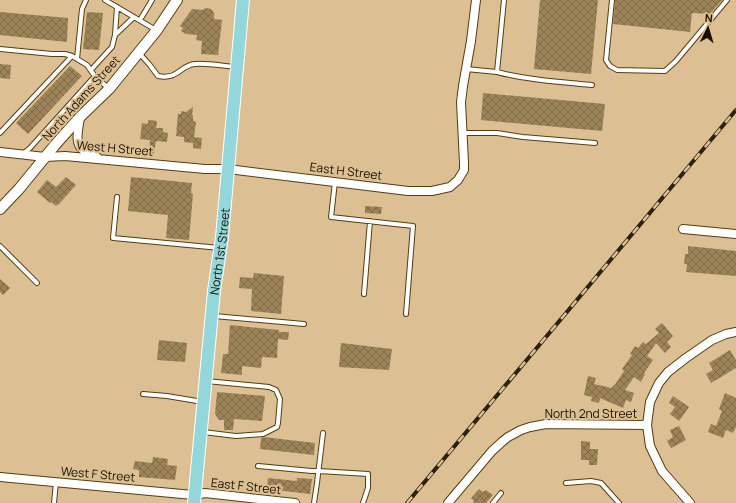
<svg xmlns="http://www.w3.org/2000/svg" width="736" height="503" viewBox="0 0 736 503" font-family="Manrope,sans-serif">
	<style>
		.building { fill: url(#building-cross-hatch) }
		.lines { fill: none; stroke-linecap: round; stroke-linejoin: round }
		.service-casing { stroke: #553d11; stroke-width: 6 }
		.minor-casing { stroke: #553d11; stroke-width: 10 }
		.tertiary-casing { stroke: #553d11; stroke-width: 12 }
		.primary-casing { stroke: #fff; stroke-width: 14 }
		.service { stroke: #fff; stroke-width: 4 }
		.minor { stroke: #fff; stroke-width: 8 }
		.tertiary { stroke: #fff; stroke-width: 10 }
		.primary { stroke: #93d7db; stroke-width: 12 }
		.rail-casing { stroke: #2c2010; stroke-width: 4 }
		.rail { stroke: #dcc093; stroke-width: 2.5; stroke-dasharray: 8; stroke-linecap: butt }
		.labels { text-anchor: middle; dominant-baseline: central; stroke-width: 4; stroke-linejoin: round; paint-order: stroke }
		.street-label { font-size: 12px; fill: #180e01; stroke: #dcc093 }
	</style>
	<defs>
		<pattern id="building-cross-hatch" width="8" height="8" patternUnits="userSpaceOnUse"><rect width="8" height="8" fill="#9d8358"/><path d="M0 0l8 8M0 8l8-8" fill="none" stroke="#7f6a46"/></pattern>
	</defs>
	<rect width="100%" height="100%" fill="#dcc093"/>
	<path class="building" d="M540 0H598L591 74 534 69Z
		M615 0H722L710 14 692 13 690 32 613 24Z
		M205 8 211 9 214 13V19L222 20 218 55 201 54 202 41 196 40 197 35 186 34 181 31 183 28 180 26 192 9 203 10Z
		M0 12 68 18 67 42 0 35Z
		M87 12 103 13 99 50 83 49Z
		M0 64 11 65 10 79 0 78Z
		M70 66 82 76 28 134 16 123Z
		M483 93 605 104 602 131 481 120Z
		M193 107 192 115H193V121L196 122 194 137 202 138 201 149 193 148V143L184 142V137L176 136 178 114H181V111L186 112Z
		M148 120 157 121 156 128H163V132L168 133 167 142 156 141 154 154H149L150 140 140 139 142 123 148 124Z
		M66 177 76 185 58 205V204L56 206 51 202 50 203 37 192 47 180 56 187Z
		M131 177 192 183 191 193 193 194 189 240 166 238 168 215 128 211Z
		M365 206 382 207 381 214 365 213Z
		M688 246 736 251V276L686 272 687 264H684L685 254H688Z
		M254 273 284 276 281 314 251 311 252 289 239 288 240 277 253 278Z
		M0 279 10 288 3 295 0 292Z
		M662 323 673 336 667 342 671 347 665 353 656 343 647 356 653 360 644 373 645 374 641 382 634 377 625 390 634 393 631 402 626 400 623 408 600 398 599 403 591 401 592 397 584 395 588 376 596 378 594 384 612 388 613 385 614 386 624 371 622 369 632 355 630 354 635 346 638 348 643 342 646 344 659 333 655 329Z
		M230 325 279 330V332H289L288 340 278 339 277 358 262 357 261 368 242 366V375L221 373 223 354H228Z
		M159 340 187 343 185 362 157 360Z
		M341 343 392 349 389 370 339 367Z
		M730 350 736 360V368L711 383 706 374 713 370 709 363Z
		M217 392 265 396 262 421 234 419 233 430H224V420H219L215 414Z
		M725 393 736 398V427L733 433 726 430 723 438 708 432 711 424 716 426 722 411 719 409Z
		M673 396 689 407 679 421 670 414 675 407 669 403Z
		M679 426 686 440 671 448 667 441 673 437 670 430Z
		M264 437 315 443 314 455 260 449 261 438Z
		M581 441 590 442V449H598L597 465H589V460H581Z
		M153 457 168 459 167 465 177 466 175 480 139 477V470L133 469 135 461 152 463Z
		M268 478 297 481V478L312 479 310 494 267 489Z
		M479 489 483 492 486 490 493 495 486 503H473L474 501 471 498Z"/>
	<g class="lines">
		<g class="service-casing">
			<path id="service" d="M105 0 156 30
				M612 0 606 60 610 66 617 70 665 71 676 61 727 0
				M140 20 152 0
				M115 35 117 7
				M0 49 52 54H65L72 56 87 65 94 75 108 88
				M139 53 149 64 158 76C179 80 180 65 195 64 208 63 223 66 236 67
				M77 59 82 9 86 0
				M466 69 497 72 504 0
				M91 70 112 47 115 35 134 17
				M497 72C528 80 560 82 592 85
				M0 133 72 56
				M462 133H497L523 137 595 143
				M23 154 30 148 95 76
				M335 182 331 217 413 226 406 314
				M117 197 113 238 220 248
				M0 246 37 283
				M364 294 370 221
				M214 316 304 324
				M143 394 167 396 203 402
				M203 432 236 436 263 434 277 427 278 423 280 399 276 390 269 387 206 381
				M258 466 312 471H319L368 474V488L363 503
				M566 483 591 481 601 483 619 503
				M54 503 56 482
				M314 503 317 483 323 433
				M493 503 501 493"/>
		</g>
		<g class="minor-casing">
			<path id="minor" d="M80 117C79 127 74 142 82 149 86 153 93 154 97 157
				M0 152 45 157 65 156 205 169H228L408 191H432L450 187 458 180 464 170V163L461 102 463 86 471 41 476 0
				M683 229 736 234
				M0 477 182 494 195 495 205 493 295 503
				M448 503 492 451 503 441 508 437 521 430 530 427 546 424 647 425
				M690 503 662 471 650 446 647 425 650 402 659 383 668 372 686 358 712 340 726 334 736 332"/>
		</g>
		<g class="tertiary-casing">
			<path id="tertiary" d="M0 209 19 189 55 145 80 117 109 89 157 30 177 0"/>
		</g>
		<g class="primary-casing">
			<g id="primary">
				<path id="s1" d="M194 503 214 291 222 237 243 0"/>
			</g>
		</g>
		<use href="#service" class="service"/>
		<use href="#minor" class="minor"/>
		<use href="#tertiary" class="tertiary"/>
		<use href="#primary" class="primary"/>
		<g class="rail-casing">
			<path id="rail" d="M407 503 736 110"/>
		</g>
		<use href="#rail" class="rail"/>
	</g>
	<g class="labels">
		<g class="street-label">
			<text transform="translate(81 98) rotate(-48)">North Adams Street</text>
			<text transform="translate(115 148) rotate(5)">West H Street</text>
			<text transform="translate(346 171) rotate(7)">East H Street</text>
			<text stroke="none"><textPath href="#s1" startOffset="253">North 1st Street</textPath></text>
			<text x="591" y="413">North 2nd Street</text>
			<text transform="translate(98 474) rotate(5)">West F Street</text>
			<text transform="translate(246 486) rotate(6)">East F Street</text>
		</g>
	</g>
	<g transform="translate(708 28) rotate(5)" stroke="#dcc093" stroke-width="3" paint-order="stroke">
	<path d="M0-3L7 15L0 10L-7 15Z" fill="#180e01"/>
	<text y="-6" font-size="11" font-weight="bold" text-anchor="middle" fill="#180e01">N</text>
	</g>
</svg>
